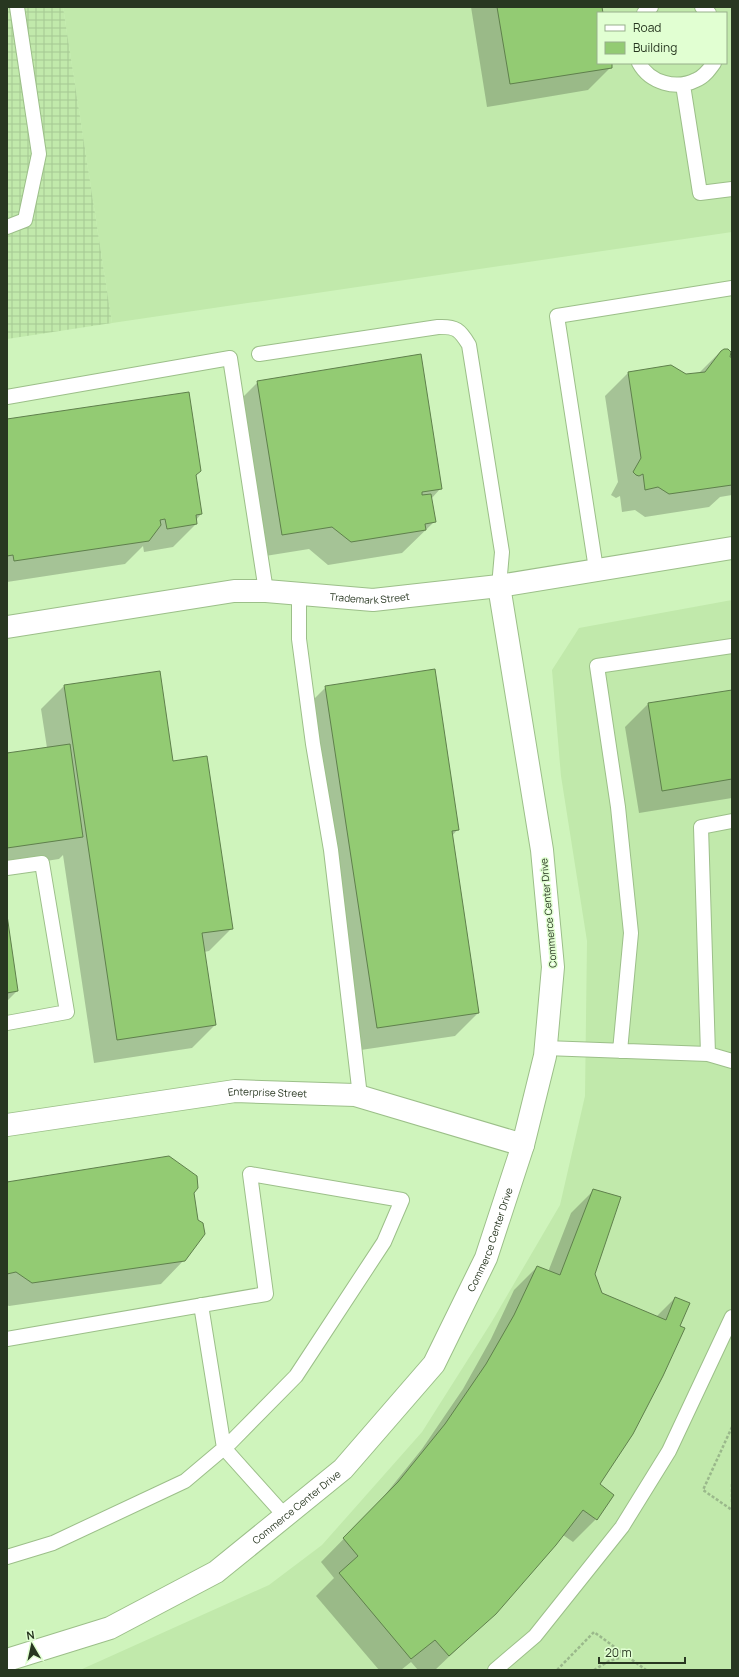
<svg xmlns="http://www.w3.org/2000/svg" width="739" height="1677" viewBox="0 0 739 1677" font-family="Manrope,sans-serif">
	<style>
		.built { fill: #c1e9ab; fill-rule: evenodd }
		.industrial { fill: url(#industrial-grid) }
		.shadow { fill: #0003 }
		.building { fill: #93cb73; stroke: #5f804c }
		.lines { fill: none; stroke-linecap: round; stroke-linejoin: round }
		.lane-casing { stroke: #9cbf89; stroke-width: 16 }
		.street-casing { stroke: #9cbf89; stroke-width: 24 }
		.path { stroke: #9ab88b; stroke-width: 2.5; stroke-dasharray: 3 2; stroke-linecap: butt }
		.lane { stroke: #fff; stroke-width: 14 }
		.street { stroke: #fff; stroke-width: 22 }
		.labels { text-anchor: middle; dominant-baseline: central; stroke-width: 3; stroke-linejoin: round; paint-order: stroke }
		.street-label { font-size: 10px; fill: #283721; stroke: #e1ffd2 }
	</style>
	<defs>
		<pattern id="industrial-grid" width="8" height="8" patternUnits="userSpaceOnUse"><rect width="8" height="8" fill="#c1e9ab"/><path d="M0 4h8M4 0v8" fill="none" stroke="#a6c893"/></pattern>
	</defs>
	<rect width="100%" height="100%" fill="#cff4bc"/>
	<path class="built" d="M63 7H732V232L112 323ZM598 13H726V63H598Z
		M732 600V1670H80L269 1585 322 1545 422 1432 491 1323 560 1205 585 1096 587 941 561 776 552 670 579 628Z"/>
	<path class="industrial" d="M7 7H63L112 323 7 339Z"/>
	<path class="shadow" d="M471 7H601L602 13H598V63H611V67L588 90 487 107Z
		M721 351 729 358H732V495L720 497 709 507 645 517 635 510 622 512 620 496 616 498 611 495 618 482 605 396 628 373 686 376 699 373Z
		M258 382 441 488 431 499 434 522 402 553 328 565 309 549 259 557 235 405Z
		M7 420 195 475 201 514 196 520V524L173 547 144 552 143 546 125 564 7 582Z
		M159 672 173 762 232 928 209 951 204 952 215 1025 192 1048 94 1063 63 855 59 859 7 867V754L47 748 41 709 64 686Z
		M326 687 458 829 452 836 478 1013 455 1036 354 1051 303 710Z
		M732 691V798L639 813 625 727 648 704Z
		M7 922 17 991 7 1001Z
		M7 1183 193 1193 184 1260 161 1284 9 1306 7 1305Z
		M594 1190V1274L601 1294 656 1317 675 1298 599 1485 596 1519 573 1542 563 1535 495 1613 435 1670H418L411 1662 401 1670H379L316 1596 334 1578 321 1562 376 1506 422 1449 463 1389 491 1339 514 1290 537 1267 548 1272 571 1213Z"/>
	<path class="building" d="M497 7H602L603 13H598V63H612V68L510 84Z
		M724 349H728L731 352 730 357H732V485L669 494 658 487 645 490 643 474 639 476 636 475 633 472 641 458 628 372 671 365 686 374 705 372 721 351Z
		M421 354 442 489 422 492V495L431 494 436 522 425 524 426 530 351 542 332 527 282 535 257 381Z
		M189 392 201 471 196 475 202 514 196 515 197 524 167 529 165 519 160 520 161 525 149 541 14 561 13 555 7 556V419Z
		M435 669 459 830 452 831 479 1013 377 1028 325 686Z
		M160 671 173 761 207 756 233 929 202 933 216 1025 117 1040 64 685Z
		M732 690V779L662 791 648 703Z
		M70 744 83 837 7 848V753Z
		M7 915 18 991 7 993Z
		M169 1156 197 1176 198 1188 194 1193 198 1220 203 1223 205 1234 185 1261 32 1283 16 1272 7 1274V1182Z
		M593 1189 621 1197 595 1274 602 1293 666 1320 675 1297 690 1303 680 1326 685 1328 663 1376 633 1434 600 1484 614 1495 597 1520 583 1510 556 1545 496 1614 449 1656 435 1640 411 1659 339 1573 358 1556 343 1538 398 1482 445 1424 486 1364 514 1315 537 1266 560 1275Z"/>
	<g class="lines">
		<g class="lane-casing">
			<path id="lane" d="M702 7 709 13
				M644 13 651 7
				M639 63C650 83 676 90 696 80 704 77 709 70 714 63
				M683 85 700 193 732 189
				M7 227 25 220 39 154 17 7
				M259 354 438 327C456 326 460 330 469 345L502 552 499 586
				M7 397 230 358 266 591
				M596 569 557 316 732 288
				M299 594V639L313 744 331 850 360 1096
				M732 821 701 827 708 1054 732 1061
				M7 868 42 863 67 1012 7 1023
				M545 1048 708 1054
				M620 1051 631 933 618 807 597 666 732 646
				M201 1305 224 1448 285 1516
				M7 1339 266 1294 250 1174 402 1200 384 1242 296 1376 230 1443 185 1481 53 1543 7 1557
				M495 1670 535 1636 622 1527 669 1451 732 1317"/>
		</g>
		<g class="street-casing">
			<g id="street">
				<path id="s1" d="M7 627 234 591H266L373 600 499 586 732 548"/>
				<path id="s2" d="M7 1125 235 1091 355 1095 523 1145"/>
				<path id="s3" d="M7 1660 110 1628 216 1572 343 1469 434 1364 486 1258 523 1145 545 1056 553 967 542 850 499 586"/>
			</g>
		</g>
		<path class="path" d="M732 1427 703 1490 732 1510
			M732 1484V1502
			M557 1670 594 1632 646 1670
			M594 1670 609 1661 626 1656"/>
		<use href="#lane" class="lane"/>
		<use href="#street" class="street"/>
	</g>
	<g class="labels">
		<g class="street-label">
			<text stroke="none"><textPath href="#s1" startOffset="366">Trademark Street</textPath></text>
			<text transform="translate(548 913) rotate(-95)">Commerce Center Drive</text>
			<text stroke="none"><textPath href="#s2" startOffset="263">Enterprise Street</textPath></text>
			<text stroke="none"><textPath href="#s3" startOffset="667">Commerce Center Drive</textPath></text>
			<text stroke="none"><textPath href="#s3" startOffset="331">Commerce Center Drive</textPath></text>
		</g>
	</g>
	<rect width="739" height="1677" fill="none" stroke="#283721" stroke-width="16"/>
	<rect x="597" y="12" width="130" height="52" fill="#e1ffd2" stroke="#97af8b"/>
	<rect x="605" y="25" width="20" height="6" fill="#ffffff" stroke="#97af8b"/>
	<text x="633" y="32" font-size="12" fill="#283721">Road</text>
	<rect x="605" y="42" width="20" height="12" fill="#93cb73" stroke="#97af8b"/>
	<text x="633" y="52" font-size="12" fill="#283721">Building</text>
	<g transform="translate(32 1645) rotate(351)" stroke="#e1ffd2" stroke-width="3" paint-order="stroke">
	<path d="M0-3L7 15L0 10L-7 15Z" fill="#283721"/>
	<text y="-6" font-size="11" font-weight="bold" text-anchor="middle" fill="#283721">N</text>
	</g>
	<path d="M599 1657v6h86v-6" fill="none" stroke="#283721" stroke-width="2"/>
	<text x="605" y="1657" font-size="12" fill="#283721" stroke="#e1ffd2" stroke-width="3" paint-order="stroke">20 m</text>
</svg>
